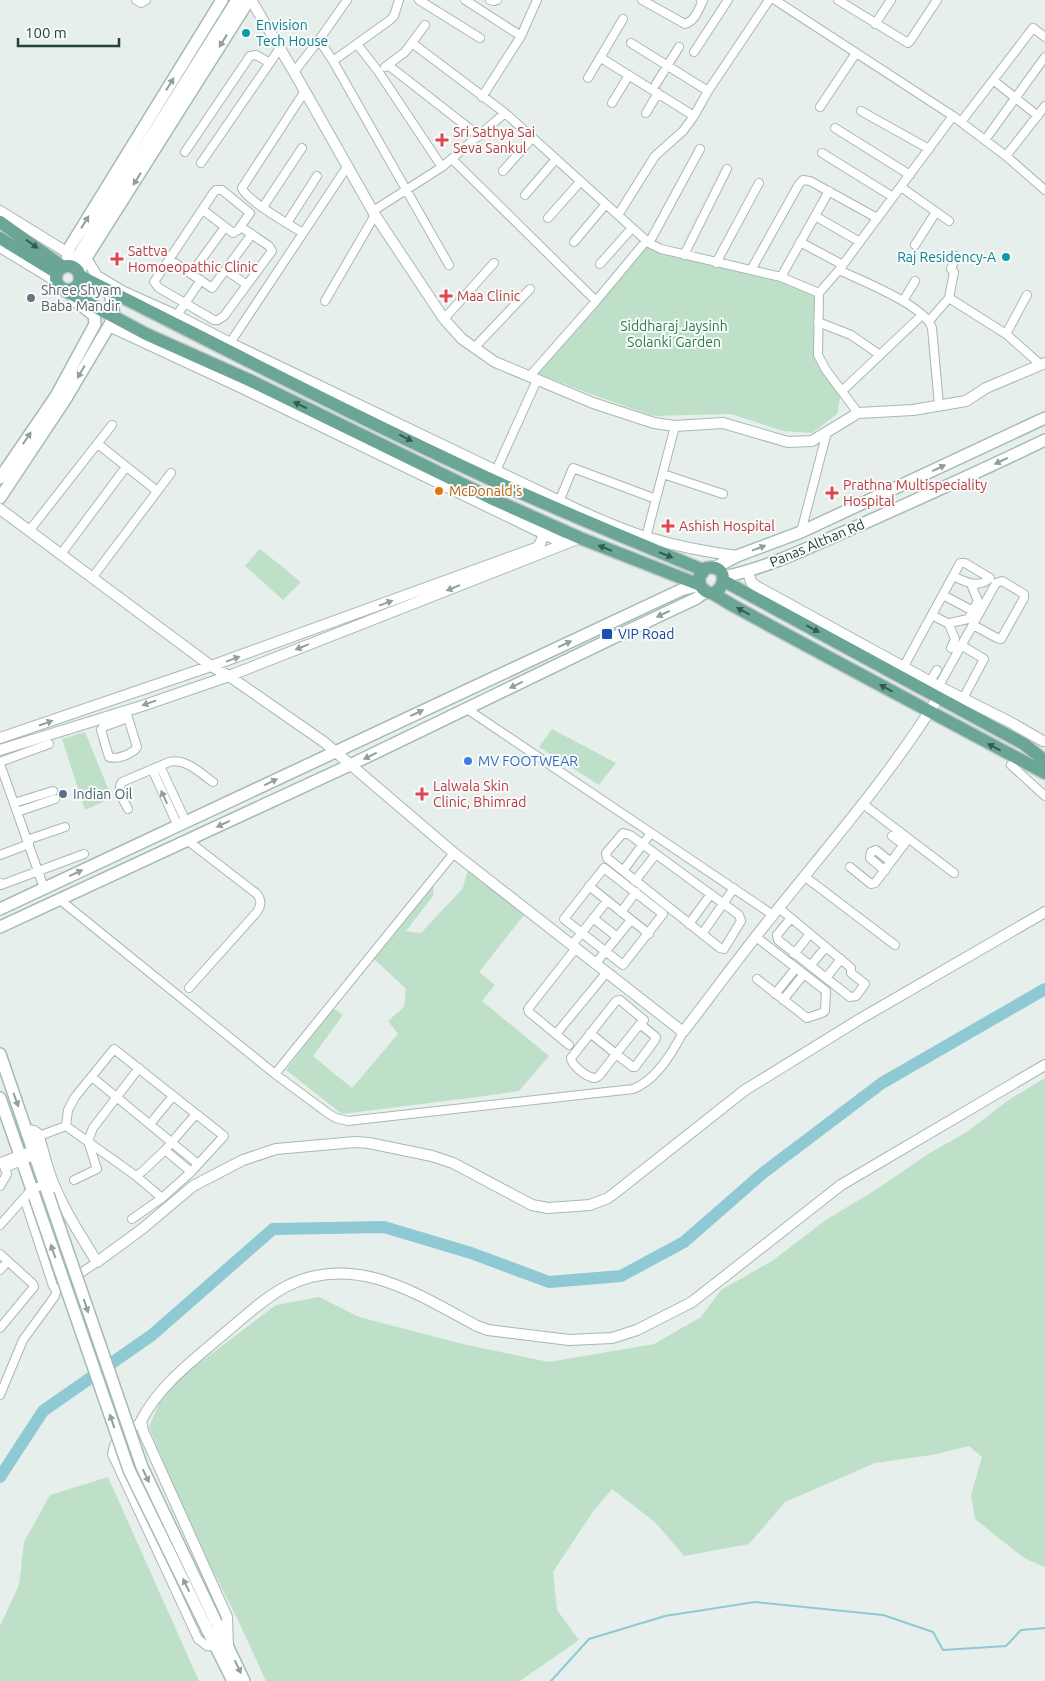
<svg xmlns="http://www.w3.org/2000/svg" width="1045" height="1681" viewBox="0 0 1045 1681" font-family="Ubuntu,sans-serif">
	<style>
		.green { fill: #bfe0c8 }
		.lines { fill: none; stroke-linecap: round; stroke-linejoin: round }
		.stream { stroke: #8ec9d4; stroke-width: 2 }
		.river { stroke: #8ec9d4; stroke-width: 12 }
		.minor-casing { stroke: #a8b8b2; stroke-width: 10 }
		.tertiary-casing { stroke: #a8b8b2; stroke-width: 12 }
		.secondary-casing { stroke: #a4bbb3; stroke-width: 14 }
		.primary-casing { stroke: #c2cac8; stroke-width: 15 }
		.minor { stroke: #fff; stroke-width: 8 }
		.tertiary { stroke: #fff; stroke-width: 10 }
		.secondary { stroke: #fff; stroke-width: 11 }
		.primary { stroke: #6aa596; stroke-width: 12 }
		.secondary-bridge-casing { stroke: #a4bbb3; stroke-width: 14; stroke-linecap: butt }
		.secondary-bridge { stroke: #fff; stroke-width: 11 }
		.oneway { fill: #92a09c }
		.oneway2 { fill: #365b51 }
		.culture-dot { fill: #0f9aa8; stroke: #f7fbf9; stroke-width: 2 }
		.health-dot { fill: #e0444e; stroke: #f7fbf9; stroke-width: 2 }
		.worship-dot { fill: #6b7280; stroke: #f7fbf9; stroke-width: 2 }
		.food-dot { fill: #e8710a; stroke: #f7fbf9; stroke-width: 2 }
		.transit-dot { fill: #1a4fb4; stroke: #f7fbf9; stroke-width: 2 }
		.shop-dot { fill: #3f7fe0; stroke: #f7fbf9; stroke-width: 2 }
		.service-dot { fill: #5c6f8a; stroke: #f7fbf9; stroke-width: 2 }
		.labels { text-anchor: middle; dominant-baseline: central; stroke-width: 4; stroke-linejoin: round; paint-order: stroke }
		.culture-label { font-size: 14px; fill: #0d838f; stroke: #f7fbf9; text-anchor: start }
		.health-label { font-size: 14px; fill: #be3a42; stroke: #f7fbf9; text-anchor: start }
		.worship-label { font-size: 14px; fill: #5b616d; stroke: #f7fbf9; text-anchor: start }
		.park-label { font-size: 14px; fill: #2d7a4b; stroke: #f7fbf9 }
		.food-label { font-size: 14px; fill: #c56008; stroke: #f7fbf9; text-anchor: start }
		.street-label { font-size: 14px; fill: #24423a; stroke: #f7fbf9 }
		.transit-label { font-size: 14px; fill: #164399; stroke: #f7fbf9; text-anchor: start }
		.shop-label { font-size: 14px; fill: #366cbe; stroke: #f7fbf9; text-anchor: start }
		.service-label { font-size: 14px; fill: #4e5e75; stroke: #f7fbf9; text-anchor: start }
	</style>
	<rect width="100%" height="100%" fill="#e6efeb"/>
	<path class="green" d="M646 241 819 293 817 356 842 388 837 414 812 433 783 431 731 414 653 416 593 395 533 372Z
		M260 549 301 582 283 600 245 566Z
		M552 729 616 763 599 785 539 747Z
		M85 732 112 798 85 810 62 739Z
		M468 869 524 915 479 972 495 985 482 1001 549 1056 519 1091 477 1097 342 1114 286 1070 333 1008 343 1015 313 1056 352 1088 398 1034 388 1021 404 1007 406 989 372 957 434 882 433 896 406 931 421 933 463 888Z
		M1045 1078V1567L1024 1558 975 1519 971 1495 982 1457 969 1446 932 1455 875 1463 785 1502 749 1544 684 1556 655 1522 612 1489 592 1513 553 1572 557 1610 579 1640 520 1681H266L238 1620 186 1518 149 1427 159 1404 181 1377 227 1342 276 1305 319 1297 359 1317 467 1345 549 1362 654 1344 701 1317 721 1290 772 1261 826 1220 877 1189 928 1154 967 1132 1010 1099Z
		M108 1477 199 1681H0V1626L19 1585 24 1542 50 1495Z"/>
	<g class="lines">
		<path class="stream" d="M551 1681 589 1639 665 1616 755 1602 883 1615 933 1632 943 1650 1006 1646 1021 1630 1045 1628"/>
		<path class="river" d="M0 1477 43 1411 152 1335 273 1229 384 1227 471 1253 549 1282 621 1276 684 1242 763 1173 882 1083 1045 989"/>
		<g class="minor-casing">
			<path id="minor" d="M136 0 141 3 146 0
				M419 0 480 38
				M465 0 521 36
				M490 0 494 1 497 0
				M642 0 685 24C695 21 698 10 703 1L701 0
				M775 0 953 116 1006 156 1045 190
				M838 0 908 43 910 41 937 0
				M875 24 891 0
				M319 40 333 61 449 265
				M412 43 505 113 649 243 661 249 781 277 819 293 839 270 953 116
				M631 43 708 91
				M357 44 378 71 442 167
				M694 52 728 0
				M601 58 694 116
				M333 61 390 20 394 16 399 0
				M388 65 479 136
				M385 67 405 52 425 25
				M294 72 319 40 347 0
				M588 78 623 19
				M993 80 1038 116
				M656 84 679 47
				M482 97 521 36 537 0
				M612 103 629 75
				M820 107 856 53
				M861 111 929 149
				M646 113 658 93
				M961 122 1033 28 1045 37
				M835 128 910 175
				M985 140 1045 57
				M185 152 250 56 256 55 270 63
				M822 153 893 197
				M1006 156 1045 106
				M452 159 596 301
				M201 163 280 48
				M503 171 532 138
				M901 187 949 221
				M525 195 556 159
				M263 207 302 148
				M203 210 233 233 238 230 250 213 222 190H216L214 192 154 282 159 288 214 320H218L224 316 272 251 269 246 241 227
				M373 211 442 167 505 113
				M618 215 655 156 683 131 694 116 708 91 769 0
				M815 216 860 242
				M548 218 580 182
				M287 223 317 176
				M303 233C290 225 246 200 242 188L305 91
				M574 242 606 204
				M800 242 843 265
				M649 243 700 149
				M915 245 936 212
				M684 255 727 169
				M169 259 212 288 252 234
				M716 263 759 183
				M600 264 632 228
				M226 270 247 285
				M751 270 799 184 803 180 810 181 877 218
				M839 270C860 280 926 306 932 328L939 405
				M191 274 225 227
				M781 277 829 191
				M819 293 818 355 826 370 858 413
				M949 298 1006 334 1041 365
				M325 301 375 215
				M903 301 915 281
				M177 315 201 280
				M444 319 494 263
				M929 321 949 298 954 272 951 269 956 256
				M818 322 851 335 880 355
				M1006 334 1027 295
				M230 343 347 167
				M474 348 530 289
				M529 377 596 301 646 241
				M842 391 922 315
				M98 444 157 491
				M663 474 723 494
				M494 475 537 380
				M558 504 573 468 656 499
				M29 531 112 425
				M801 532 827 432
				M645 541 675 426
				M61 554 126 467
				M92 578 171 473
				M943 595 973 611
				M932 615 949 624
				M961 645 984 659 966 693
				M951 648 955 639 949 624 950 623 968 619 978 601 971 584
				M901 672 904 666 959 565 960 563H965L990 578C979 589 965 582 953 576
				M930 681 937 670
				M936 691 996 583 1002 581 1024 594V598L1001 639 997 638 973 625
				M467 709 773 915
				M126 711 137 747C133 754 117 760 109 757L101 730 103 727 128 718
				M0 762 49 744
				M0 764 44 888
				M1011 765 1045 796
				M160 766 186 822
				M152 769 178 826
				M14 803 53 791
				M863 804 954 873
				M128 809C124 801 116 790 122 782L169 762C186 758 200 773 213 782
				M17 812 55 799
				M623 833 630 835 739 915 741 921 724 949 720 948 607 858 606 853Z
				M892 836 904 845
				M27 840 65 827
				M187 840 257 894C262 901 261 905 257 912L189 988
				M0 855 29 844
				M850 867 871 884 875 883 908 839
				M604 868 663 914 623 965 564 919Z
				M623 871 651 833
				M885 871 870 858 871 852 876 850 891 862
				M804 876 895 945
				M635 881 656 854
				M0 883 1 885 84 854
				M589 886 649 934
				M59 899 275 1074 454 853
				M779 908 850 967 851 968V973L865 984 856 996 850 997 778 940 777 935 791 918
				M621 912 636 892
				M593 918 617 937
				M689 924 711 894
				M702 934 734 888
				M756 937 826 991 825 1011 822 1013 807 1018 757 979
				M572 945 607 901
				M794 954 810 934
				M596 963 631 920
				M810 966 826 947
				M826 978 841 959
				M775 994 796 968
				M783 1000 804 974
				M590 1033 616 1054 599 1076C595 1078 595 1079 591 1077 584 1075 571 1064 571 1058L616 1001 620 1000 644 1020 640 1024 656 1037 655 1040 635 1067H633L616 1054 640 1024
				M556 1034 607 972
				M569 1045 529 1012 528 1009 576 948
				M275 1074 329 1114 336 1118 348 1121 633 1089C655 1081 673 1052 683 1032
				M92 1077 198 1164
				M150 1124 173 1096
				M39 1136 66 1126 68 1110 75 1097 114 1049 224 1136 191 1172 162 1198 136 1176 66 1126
				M1 1162 33 1150
				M5 1168 35 1155
				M191 1172 165 1150 196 1114
				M136 1176 143 1171 165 1150
				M74 1180 97 1169 88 1141 93 1128 139 1068
				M0 1186 7 1174 3 1164
				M24 1198 53 1286 56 1290 97 1262
				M132 1219 162 1198
				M0 1225 32 1189 44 1185
				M0 1254 33 1284 34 1287 0 1328
				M0 1270 8 1261
				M0 1395 23 1340 55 1296 56 1290
				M141 1421 114 1445 112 1454 198 1639 207 1646 216 1647"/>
		</g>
		<g class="tertiary-casing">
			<path id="tertiary" d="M251 0 294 72 375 215 444 319 462 339 495 362 593 403 654 423 675 426 723 423 788 442 812 441 858 413 913 410 966 401 986 388 1045 363
				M0 211 68 253
				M0 247 56 281
				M86 258 97 276 122 291 180 317 230 343 574 508C598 519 622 530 646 537 676 546 707 552 737 556
				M109 326 240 387 565 544
				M0 509 211 666 229 676 324 742 454 853 683 1032C713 993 742 953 773 915 830 844 890 775 938 698
				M748 572 751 582 756 586 938 686 1010 722 1043 741
				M0 738 211 666 536 548 540 544 548 524
				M0 750 145 705 229 676 580 538
				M27 1130 34 1131 38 1134C42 1146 45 1159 49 1172 60 1204 79 1233 97 1262L142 1229 193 1186 243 1160 276 1149 355 1142 369 1143 432 1156 453 1163 532 1205 548 1208 590 1205 608 1198 616 1192 745 1090 860 1019 1045 912
				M228 1647 227 1617 143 1431 141 1421C159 1386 190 1363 219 1338 240 1321 261 1300 285 1287 354 1251 417 1294 477 1326L488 1330 569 1340 612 1338 637 1330 692 1302 841 1185 1045 1065"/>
		</g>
		<g class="secondary-casing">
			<path id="secondary" d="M67 266 68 253 70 247 222 0
				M72 267 102 215 237 0
				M79 273 86 258 249 0
				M0 478 56 396 95 324 94 315 74 300
				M0 498 65 400 109 326 114 315 110 292
				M714 568 737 556 801 532 1045 418
				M723 577C768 568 809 547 851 529 916 500 981 471 1045 440
				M0 909 681 590 700 585
				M0 927 350 765 621 634 697 598 706 591
				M0 1054 48 1194
				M0 1098 35 1198
				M216 1622 244 1681
				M207 1629 233 1681"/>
		</g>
		<g class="primary-casing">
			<path id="primary" d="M0 222 63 267
				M0 238 57 273
				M56 278a12 12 0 1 1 24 0a12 12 0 1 1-24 0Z
				M80 276C220 346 359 419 501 484 568 514 635 542 703 570
				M64 290 146 334 249 380 495 500 580 538 700 585C718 612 738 562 706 568L699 577 700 585
				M724 581 1024 744 1045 761
				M712 593 732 605C836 662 941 717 1045 773"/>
		</g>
		<use href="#minor" class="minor"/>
		<use href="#tertiary" class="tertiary"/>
		<use href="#secondary" class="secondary"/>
		<use href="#primary" class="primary"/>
		<g class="secondary-bridge-casing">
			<path id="secondary-bridge" d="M48 1194 142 1467 216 1622
				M35 1198 129 1470 207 1629"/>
		</g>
		<use href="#secondary-bridge" class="secondary-bridge"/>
	</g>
	<defs><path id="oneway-solid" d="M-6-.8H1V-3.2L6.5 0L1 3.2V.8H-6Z" transform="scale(1.25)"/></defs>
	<g class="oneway">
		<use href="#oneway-solid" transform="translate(223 41) rotate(122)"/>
		<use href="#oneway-solid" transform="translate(170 84) rotate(-58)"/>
		<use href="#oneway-solid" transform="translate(137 179) rotate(122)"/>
		<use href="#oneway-solid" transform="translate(85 222) rotate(-58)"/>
		<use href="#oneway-solid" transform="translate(81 372) rotate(120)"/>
		<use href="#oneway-solid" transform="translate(27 438) rotate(-56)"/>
		<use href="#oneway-solid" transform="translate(1001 461) rotate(155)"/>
		<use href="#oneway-solid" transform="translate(939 468) rotate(-25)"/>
		<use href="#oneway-solid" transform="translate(759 548) rotate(-21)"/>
		<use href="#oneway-solid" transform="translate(453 588) rotate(158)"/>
		<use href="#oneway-solid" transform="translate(386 603) rotate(-20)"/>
		<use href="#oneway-solid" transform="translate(663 614) rotate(155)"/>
		<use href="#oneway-solid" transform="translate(565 644) rotate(-25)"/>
		<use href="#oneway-solid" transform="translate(302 647) rotate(158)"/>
		<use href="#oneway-solid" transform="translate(233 659) rotate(-20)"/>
		<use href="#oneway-solid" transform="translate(516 685) rotate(154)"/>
		<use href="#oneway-solid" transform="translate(149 703) rotate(161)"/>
		<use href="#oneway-solid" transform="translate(417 713) rotate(-25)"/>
		<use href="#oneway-solid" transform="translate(46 723) rotate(-19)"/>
		<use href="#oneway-solid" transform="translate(370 756) rotate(154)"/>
		<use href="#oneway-solid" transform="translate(271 782) rotate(-26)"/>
		<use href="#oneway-solid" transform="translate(164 797) rotate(-115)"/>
		<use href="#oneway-solid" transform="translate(223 824) rotate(155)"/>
		<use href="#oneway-solid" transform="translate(76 873) rotate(-25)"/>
		<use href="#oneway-solid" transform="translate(16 1100) rotate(70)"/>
		<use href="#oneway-solid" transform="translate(53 1251) rotate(-109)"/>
		<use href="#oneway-solid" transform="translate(86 1306) rotate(71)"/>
		<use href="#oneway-solid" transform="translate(112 1421) rotate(-109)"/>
		<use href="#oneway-solid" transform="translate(146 1476) rotate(64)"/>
		<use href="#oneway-solid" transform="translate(186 1585) rotate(-116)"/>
		<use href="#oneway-solid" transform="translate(238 1667) rotate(64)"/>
	</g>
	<g class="oneway2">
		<use href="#oneway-solid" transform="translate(32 244) rotate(36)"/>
		<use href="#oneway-solid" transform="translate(300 405) rotate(-154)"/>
		<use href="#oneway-solid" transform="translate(406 438) rotate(26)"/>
		<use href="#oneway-solid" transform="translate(605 548) rotate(-158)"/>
		<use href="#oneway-solid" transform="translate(666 555) rotate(22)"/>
		<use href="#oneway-solid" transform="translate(743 611) rotate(-151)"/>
		<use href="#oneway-solid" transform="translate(813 629) rotate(28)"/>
		<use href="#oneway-solid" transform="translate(886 688) rotate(-151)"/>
		<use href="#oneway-solid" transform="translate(994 747) rotate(-152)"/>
	</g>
	<g class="culture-dot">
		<circle cx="246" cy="33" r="5"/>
		<circle cx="1006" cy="257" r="5"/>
	</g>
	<g class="health-dot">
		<path d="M439.5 132.5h5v5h5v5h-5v5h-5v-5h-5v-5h5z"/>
		<path d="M114.5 251.5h5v5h5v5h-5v5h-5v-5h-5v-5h5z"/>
		<path d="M443.5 288.5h5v5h5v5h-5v5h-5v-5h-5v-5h5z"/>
		<path d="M829.5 485.5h5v5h5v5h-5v5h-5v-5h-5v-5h5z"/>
		<path d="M665.5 518.5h5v5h5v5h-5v5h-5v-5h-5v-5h5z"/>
		<path d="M419.5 786.5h5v5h5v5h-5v5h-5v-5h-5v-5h5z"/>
	</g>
	<circle class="worship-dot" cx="31" cy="298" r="5"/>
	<circle class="food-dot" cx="439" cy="491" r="5"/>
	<rect class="transit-dot" x="601" y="628" width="12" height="12" rx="2.5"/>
	<circle class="shop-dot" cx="468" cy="761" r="5"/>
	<circle class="service-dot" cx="63" cy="794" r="5"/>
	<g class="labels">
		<g class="culture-label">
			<text x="256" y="25">Envision<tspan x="256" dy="16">Tech House</tspan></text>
			<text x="996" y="257" text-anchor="end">Raj Residency-A</text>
		</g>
		<g class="health-label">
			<text x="453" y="132">Sri Sathya Sai<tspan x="453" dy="16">Seva Sankul</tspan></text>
			<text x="128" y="251">Sattva<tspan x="128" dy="16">Homoeopathic Clinic</tspan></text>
			<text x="457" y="296">Maa Clinic</text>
			<text x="843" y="485">Prathna Multispeciality<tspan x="843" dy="16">Hospital</tspan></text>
			<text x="679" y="526">Ashish Hospital</text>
			<text x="433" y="786">Lalwala Skin<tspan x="433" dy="16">Clinic, Bhimrad</tspan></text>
		</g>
		<g class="worship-label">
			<text x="41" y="290">Shree Shyam<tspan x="41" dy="16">Baba Mandir</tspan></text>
		</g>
		<g class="park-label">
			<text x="674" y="326">Siddharaj Jaysinh<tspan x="674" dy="16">Solanki Garden</tspan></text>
		</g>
		<g class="food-label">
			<text x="449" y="491">McDonald's</text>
		</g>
		<g class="street-label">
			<text transform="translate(817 543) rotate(-23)">Panas Althan Rd</text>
		</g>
		<g class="transit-label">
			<text x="618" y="634">VIP Road</text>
		</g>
		<g class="shop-label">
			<text x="478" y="761">MV FOOTWEAR</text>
		</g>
		<g class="service-label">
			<text x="73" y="794">Indian Oil</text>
		</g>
	</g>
	<path d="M18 38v8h101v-8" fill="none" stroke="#24423a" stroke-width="2.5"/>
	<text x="25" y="38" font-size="15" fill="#24423a" stroke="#f7fbf9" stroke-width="4" paint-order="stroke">100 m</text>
</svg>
